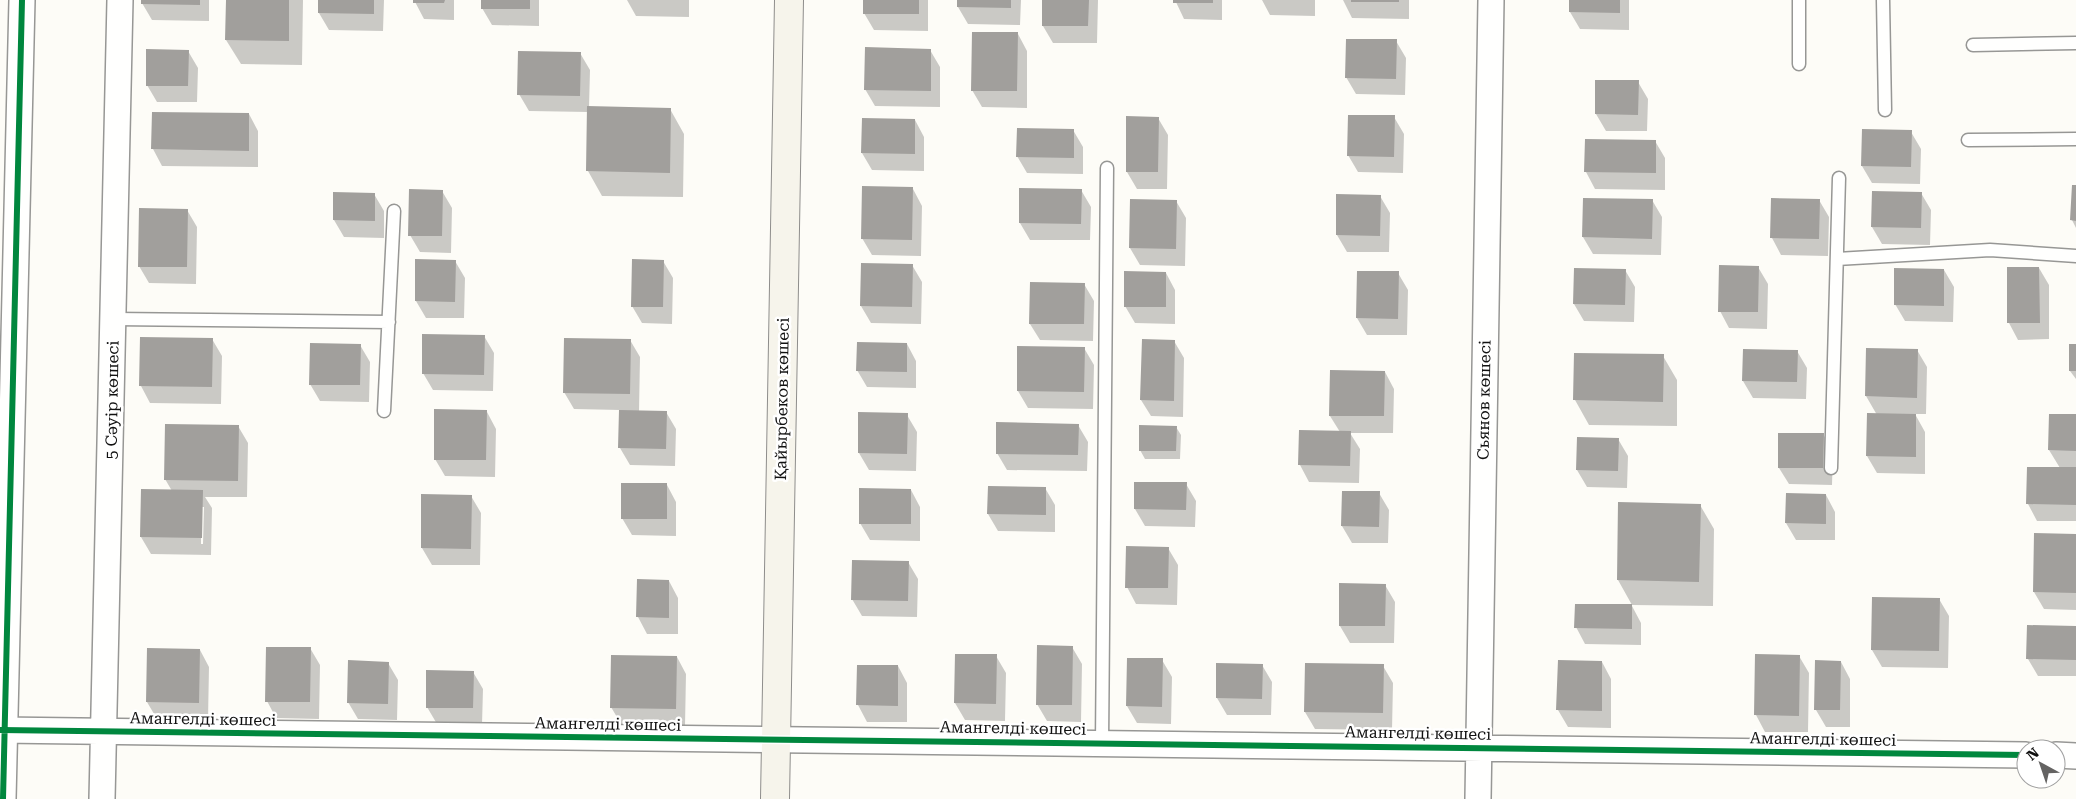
<svg xmlns="http://www.w3.org/2000/svg" width="2076" height="799" viewBox="0 0 2076 799" font-family="'Roboto Serif',serif">
	<style>
		.shadow { fill: #0003; fill-rule: evenodd }
		.building { fill: #a19f9c }
		.lines { fill: none; stroke-linecap: round; stroke-linejoin: round }
		.lane-casing { stroke: #979795; stroke-width: 15 }
		.street-casing { stroke: #979795; stroke-width: 28 }
		.secondary-casing { stroke: #8e8d8b; stroke-width: 30 }
		.lane { stroke: #fffffe; stroke-width: 12 }
		.street { stroke: #fffffe; stroke-width: 25 }
		.secondary { stroke: #f6f4eb; stroke-width: 28 }
		.cycleway-casing { stroke: #fff; stroke-width: 9 }
		.cycleway { stroke: #00873e; stroke-width: 6 }
		.labels { text-anchor: middle; dominant-baseline: central; stroke-width: 5; stroke-linejoin: round; paint-order: stroke }
		.street-label { font-size: 16px; fill: #111; stroke: #fff }
	</style>
	<rect width="100%" height="100%" fill="#fdfcf7"/>
	<path class="shadow" d="M142 0H209V21L152 20 142 3Z
		M227 0H303L302 65 241 64 226 40Z
		M319 0H384L383 31 329 30 319 13Z
		M414 0H454V20L424 19Z
		M482 0H539V26L492 25 482 8Z
		M627 0H689V17L636 16Z
		M865 0H928V31L874 30 864 13Z
		M959 0H1021L1020 25 968 24 958 7Z
		M1044 0H1098L1097 43H1053L1043 26Z
		M1175 0H1222V20L1184 19Z
		M1262 0H1315V16L1270 15Z
		M1343 0H1409V19L1352 18Z
		M1570 0H1629V30L1580 29 1570 12Z
		M1018 34 1027 51V108L982 107 972 90Z
		M1396 41 1406 58 1405 95 1356 94 1346 77Z
		M930 50 940 67V107L875 106 865 89Z
		M188 51 198 68 197 102H157L147 85Z
		M580 53 590 70 589 108 670 109 684 134 683 197 602 196 588 171V112L529 111 519 94Z
		M1638 82 1648 99 1647 131H1606L1596 114Z
		M249 114 258 131V167L162 166 153 149Z
		M1394 117 1404 134 1403 173 1358 172 1348 155Z
		M1158 118 1168 135 1167 189H1137L1127 172Z
		M915 120 924 137V171L872 170 862 153Z
		M1073 130 1083 147V174L1027 173 1017 156Z
		M1911 132 1921 149 1920 184 1872 183 1862 166Z
		M1586 140 1655 141 1665 158V190L1595 189 1586 172Z
		M2076 187V228L2072 220Z
		M913 189 922 206 921 256 872 255 862 238Z
		M1081 190 1091 207 1090 240H1030L1020 223Z
		M442 191 452 208 451 253 420 252 410 235Z
		M1873 192 1921 193 1931 210 1930 245 1882 244 1872 227Z
		M374 194 384 211V238L344 237 334 220Z
		M1380 196 1390 213 1389 252H1347L1337 235Z
		M1584 199 1652 200 1662 217 1661 255 1593 254 1583 237Z
		M1772 199 1819 200 1829 217 1828 256 1781 255 1772 238Z
		M1176 201 1186 218 1185 266 1140 265 1130 248Z
		M187 210 197 227 196 284 149 283 139 266Z
		M455 261 465 278 464 318H426L416 301Z
		M663 261 673 278 672 324 642 323 632 306Z
		M912 265 922 282 921 324 871 323 861 306Z
		M1758 267 1768 284 1767 329 1729 328 1720 311Z
		M2039 268 2049 285V339L2018 340 2009 323Z
		M1625 270 1635 287 1634 322 1584 321 1574 304Z
		M1944 270 1954 287 1953 322 1905 321 1895 304Z
		M1166 273 1175 290V324L1135 323 1125 306Z
		M1398 273 1408 290 1407 335H1367L1357 318Z
		M1084 284 1094 301 1093 341 1040 340 1030 324Z
		M484 336 494 353 493 391 433 390 423 373Z
		M212 339 222 356 221 404 150 403 141 386Z
		M630 340 640 357 639 412H666L676 429 675 466 630 465 620 448V410L574 409 564 392Z
		M1174 341 1184 358 1183 417 1151 416 1141 400Z
		M907 344 916 361V388L867 387 857 370Z
		M360 345 370 362 369 402 320 401 310 384Z
		M2076 346V379L2070 371Z
		M1084 348 1094 365 1093 409 1028 408 1018 391Z
		M1867 349 1917 350 1927 367 1926 414H1915L1925 432V474L1877 473 1867 456 1877 415 1866 396Z
		M1797 351 1807 368 1806 399 1753 398 1743 381Z
		M1576 355 1663 356 1677 380V426L1589 425 1575 400Z
		M1385 372 1394 389 1393 433H1350L1360 449 1359 483 1309 482 1300 465 1340 432 1330 416Z
		M487 412 496 429 495 477 445 476 435 459Z
		M860 414 907 415 917 432 916 471 869 470 859 453Z
		M2076 416V521H2037L2028 504 2060 468 2049 450Z
		M1078 425 1088 442 1087 471 1007 470 997 453Z
		M238 426 248 443 247 497H205L212 508 211 555 151 554 141 537 172 491 165 479ZM201 507H204L203 544H201Z
		M1176 427 1181 435 1180 459H1145L1140 450Z
		M1823 434 1833 451 1832 485 1789 484 1779 468Z
		M1618 439 1628 456 1627 488 1587 487 1577 470Z
		M1136 483 1186 484 1196 501 1195 527 1145 526 1135 509Z
		M667 485 676 502V536L632 535 622 518Z
		M1045 488 1055 505V532L998 531 988 514Z
		M911 490 920 507V541L870 540 860 523Z
		M1379 493 1389 510 1388 543H1352L1342 526Z
		M1826 495 1835 512V540H1796L1786 523Z
		M471 496 481 513 480 565H432L422 548Z
		M1700 505 1714 529 1713 606 1632 605 1618 580Z
		M2035 535H2076V610L2044 609 2034 592Z
		M1168 548 1178 565 1177 605 1136 604 1127 587Z
		M908 562 918 579 917 617 862 616 852 599Z
		M669 581 678 598V634H647L638 617Z
		M1385 585 1395 602 1394 643H1350L1340 626Z
		M1939 599 1949 616 1948 668 1882 667 1872 650Z
		M1632 606 1641 623V645L1585 644 1576 627Z
		M2076 627V676H2038L2028 659Z
		M1072 647 1082 664 1081 722 1047 721 1037 704Z
		M310 648 320 665 319 719 276 718 267 701Z
		M200 650 209 667 208 720 157 719 147 702Z
		M996 656 1006 673 1005 721 965 720 955 703Z
		M1799 656 1809 673 1808 732H1765L1756 715Z
		M677 657 686 674 685 726 621 724 611 707Z
		M1162 660 1172 677 1171 724 1137 723 1127 706Z
		M1602 662 1611 679V728L1568 727 1558 710Z
		M1841 662 1850 679V727H1826L1816 710Z
		M388 663 398 680 397 720 358 719 348 702Z
		M1262 665 1272 682 1271 715H1227L1217 698Z
		M898 666 907 683V722H867L858 705Z
		M1383 666 1393 683 1392 730 1315 729 1305 712Z
		M473 672 483 689 482 725 437 724 427 707Z"/>
	<path class="building" d="M141 0H200V5L141 4Z
		M226 0H289V41L225 40Z
		M318 0H374V14L318 13Z
		M413 0H445L444 3H413Z
		M481 0H530V9H481Z
		M863 0H919V14H863Z
		M957 0H1011V8L957 7Z
		M1042 0H1089L1088 26H1042Z
		M1173 0H1213V3H1173Z
		M1351 0H1399V2H1351Z
		M1569 0H1620V13L1569 12Z
		M972 32H1018L1017 91H971Z
		M1346 39H1397L1396 79 1345 78Z
		M865 47 931 49V91L864 90Z
		M146 49 189 50 188 86H146Z
		M518 51 581 52 580 96 517 95Z
		M1595 80H1639L1638 115 1595 114Z
		M587 106 671 108 670 173 586 171Z
		M152 112 249 113V151L151 149Z
		M1348 115H1395L1394 157 1347 156Z
		M1126 116 1159 117 1158 172H1126Z
		M862 118 915 119V154L861 153Z
		M1017 128 1074 129V158L1016 157Z
		M1862 129 1912 130 1911 167 1861 166Z
		M1585 139 1656 140V173L1584 172Z
		M2072 185H2076V221L2070 220Z
		M862 186 913 187 912 240 861 239Z
		M1019 188 1082 189 1081 224 1019 223Z
		M409 189 443 190 442 236H408Z
		M1872 191 1922 192 1921 228 1871 227Z
		M333 192 375 193V221L333 220Z
		M1336 194 1381 195 1380 236 1336 235Z
		M1583 198 1653 199 1652 239 1582 237Z
		M1771 198 1820 199 1819 239 1770 238Z
		M1130 199 1177 200 1176 249 1129 248Z
		M139 208 188 209 187 267H138Z
		M415 259 456 260 455 302 415 301Z
		M632 259 664 260 663 307H631Z
		M861 263 913 264 912 307 860 306Z
		M1719 265 1759 266 1758 312H1718Z
		M2007 267H2039L2040 323H2007Z
		M1574 268 1626 269 1625 305 1573 304Z
		M1894 268 1944 269V306L1894 305Z
		M1124 271 1166 272V307H1124Z
		M1357 271H1399L1398 319 1356 318Z
		M1030 282 1085 283 1084 324H1029Z
		M422 334 485 335 484 375 422 374Z
		M140 337 213 338 212 387 139 386Z
		M564 338 631 339 630 394 563 393Z
		M1142 339 1175 340 1174 401 1140 400Z
		M857 342 907 343V372L856 371Z
		M310 343 361 344 360 385H309Z
		M2069 344H2076V371H2069Z
		M1017 346 1085 347 1084 392 1017 391Z
		M1866 348 1918 349 1917 398 1865 396Z
		M1743 349 1798 350 1797 382 1742 381Z
		M1574 353 1664 354 1663 402 1573 400Z
		M1330 370 1385 371 1384 416H1329Z
		M434 409 487 410 486 460H434Z
		M619 410 667 411 666 449 618 448Z
		M858 412 908 413 907 454 858 453Z
		M1867 413 1916 414V457L1866 456Z
		M2049 414H2076V451L2048 450Z
		M996 422 1079 424 1078 455 996 454Z
		M165 424 239 425 238 481 164 480Z
		M1139 425 1177 426 1176 451H1139Z
		M1299 430 1351 431 1350 466 1298 465Z
		M1778 433H1824L1823 468H1778Z
		M1577 437 1619 438 1618 471 1576 470Z
		M2027 467H2076V505L2026 504Z
		M1134 482H1187L1186 510 1134 509Z
		M621 483H667V519H621Z
		M988 486 1046 487V515L987 514Z
		M859 488 911 489V524H859Z
		M141 489 203 490 202 538 140 537Z
		M1342 491H1380L1379 527 1341 526Z
		M1786 493 1826 494V524L1785 523Z
		M421 494 472 495 471 549 421 548Z
		M1618 502 1701 504 1699 582 1617 580Z
		M2034 533 2076 534V593L2033 592Z
		M1126 546 1169 547 1168 588H1125Z
		M852 560 909 561 908 601 851 600Z
		M637 579 669 580V618L636 617Z
		M1339 583 1386 584 1385 626H1339Z
		M1872 597 1940 598 1939 651 1871 650Z
		M1575 604H1632V629L1574 628Z
		M2027 625 2076 626V660L2026 659Z
		M1037 645 1073 646 1072 705H1036Z
		M266 647H311L310 702H265Z
		M147 648 200 649 199 703 146 702Z
		M955 654H997L996 704 954 703Z
		M1755 654 1800 655 1799 716 1754 715Z
		M611 655 677 656 676 709 610 708Z
		M1127 658H1163L1162 707 1126 706Z
		M348 660 389 662 388 704 347 703Z
		M1558 660 1602 661V711L1556 710Z
		M1815 660 1841 661 1840 710H1814Z
		M1216 663 1263 664 1262 699 1216 698Z
		M1305 663 1384 664 1383 713 1304 712Z
		M857 665H898V706L856 705Z
		M426 670 474 671 473 708H426Z"/>
	<g class="lines">
		<g class="lane-casing">
			<path id="lane" d="M1799 0V64
				M1883 0 1885 110
				M1973 45 2076 43
				M1968 140 2076 139
				M1837 259 1990 250 2076 256
				M113 319 389 322
				M384 411 394 211
				M1831 468 1839 178
				M1102 743 1107 168"/>
		</g>
		<g class="street-casing">
			<path id="street" d="M0 730 2026 755
				M2056 755 2076 756
				M3 799 22 0
				M102 799 120 0
				M1478 799 1491 0"/>
		</g>
		<g class="secondary-casing">
			<path id="secondary" d="M775 799 789 0"/>
		</g>
		<use href="#lane" class="lane"/>
		<use href="#street" class="street"/>
		<use href="#secondary" class="secondary"/>
		<g class="cycleway-casing">
			<path id="cycleway" d="M0 730 2026 755
				M3 799 22 0"/>
		</g>
		<use href="#cycleway" class="cycleway"/>
	</g>
	<g class="labels">
		<g class="street-label">
			<text transform="translate(782 399) rotate(-89)">Қайырбеков көшесі</text>
			<text transform="translate(112 400) rotate(-89)">5 Сәуір көшесі</text>
			<text transform="translate(1484 400) rotate(-89)">Сьянов көшесі</text>
			<text transform="translate(203 719) rotate(1)">Амангелді көшесі</text>
			<text transform="translate(608 724) rotate(1)">Амангелді көшесі</text>
			<text transform="translate(1013 728) rotate(1)">Амангелді көшесі</text>
			<text transform="translate(1418 733) rotate(1)">Амангелді көшесі</text>
			<text transform="translate(1823 739) rotate(1)">Амангелді көшесі</text>
		</g>
	</g>
	<g transform="translate(2041 764) rotate(320)"><circle r="24" fill="#ffffff" stroke="#a0a0a0"/>
	<path d="M0-4L9 19L0 12L-9 19Z" fill="#646362"/>
	<text y="-8" font-size="14" font-weight="bold" text-anchor="middle" fill="#111111">N</text>
	</g>
</svg>
